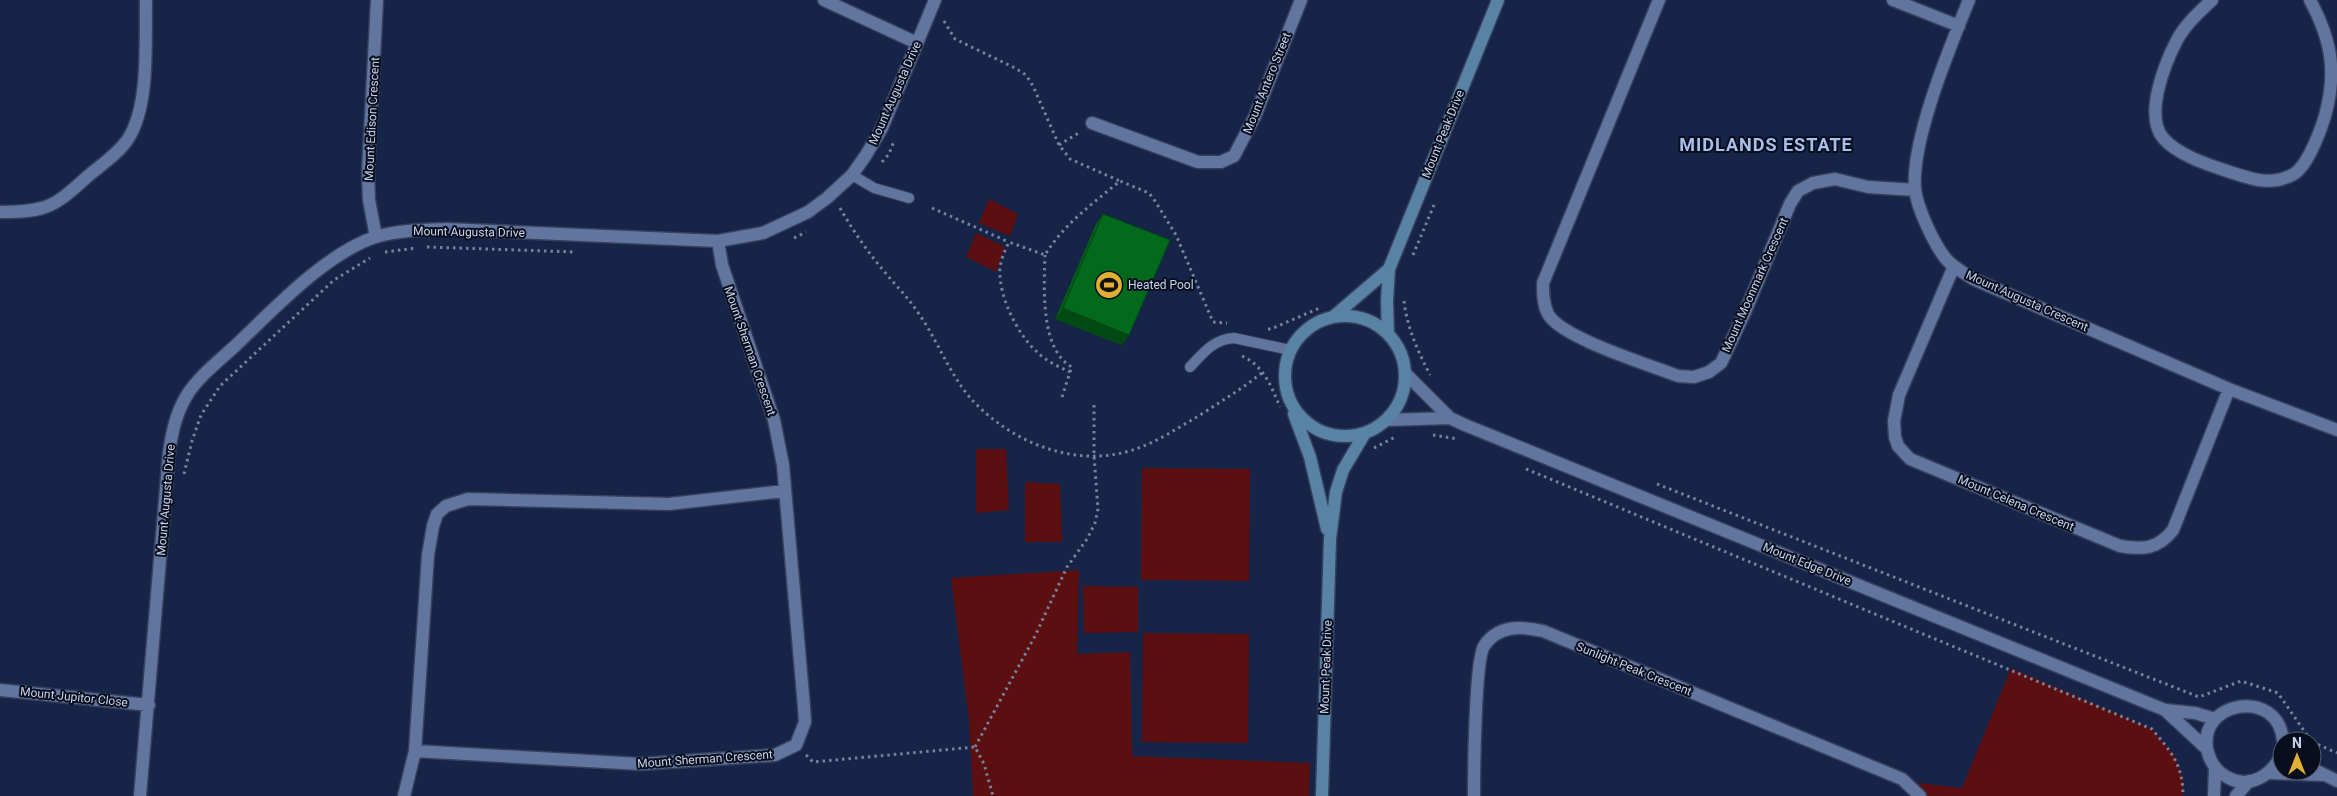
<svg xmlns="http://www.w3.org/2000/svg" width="2337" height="796" viewBox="0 0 2337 796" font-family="Roboto,sans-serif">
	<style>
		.green { fill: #5c0f10 }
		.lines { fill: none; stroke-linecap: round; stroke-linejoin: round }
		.lane-casing { stroke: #363f5d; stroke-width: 12 }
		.street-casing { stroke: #363f5d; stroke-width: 15 }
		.secondary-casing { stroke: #363f5d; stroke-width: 15 }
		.path { stroke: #76839f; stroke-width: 3; stroke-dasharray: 2.5 4; stroke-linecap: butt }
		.lane { stroke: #62759f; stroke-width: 10 }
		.street { stroke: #62759f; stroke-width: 12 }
		.secondary { stroke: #5883a4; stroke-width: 12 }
		.wall { fill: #035a19 }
		.shaded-wall { fill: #024a14 }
		.building { fill: #03691d; stroke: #024a14 }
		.labels { text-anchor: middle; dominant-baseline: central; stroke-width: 4; stroke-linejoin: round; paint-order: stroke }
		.street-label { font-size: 12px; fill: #c8d3ea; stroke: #080e1e }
		.poi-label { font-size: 12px; fill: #c8d3ea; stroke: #080e1e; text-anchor: start }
		.district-label { font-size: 18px; font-weight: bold; letter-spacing: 1px; fill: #a9beeb; stroke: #080e1e }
	</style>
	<rect width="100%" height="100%" fill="#162447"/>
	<path class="green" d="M989 199 1018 214 1010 236 979 223Z
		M976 233 1005 247 996 272 966 257Z
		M976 449H1006L1009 510 976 513Z
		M1142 468 1250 469 1249 581 1141 580Z
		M1025 482 1060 484 1062 542H1025Z
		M1079 570 1077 654 1130 652 1132 756 1310 763 1309 796H973L969 720 951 578Z
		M1083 586 1138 587V632L1084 633Z
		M1143 633 1249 634 1248 743 1142 742Z
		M2011 668 2152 729 2175 756 2183 779V796H1916L1910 782 1962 788Z"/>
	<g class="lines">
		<g class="lane-casing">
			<path id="lane" d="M852 175 874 188 909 198
				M1190 367C1203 353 1214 339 1234 338L1290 350"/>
		</g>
		<g class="street-casing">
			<path id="street" d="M824 0 917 43
				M1659 0 1543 283C1543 293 1543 304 1548 314 1561 338 1650 365 1678 376L1694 377 1709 372 1721 363 1745 312 1790 204 1798 191 1813 183 1835 179 1868 187 1915 190
				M1893 0 1959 26
				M1969 0C1950 47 1911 140 1915 189 1917 208 1934 244 1946 259 1953 267 1964 273 1973 279L2229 389 2337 430
				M2212 0C2199 12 2185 25 2177 40 2165 63 2144 115 2163 138 2178 155 2206 164 2227 171 2249 178 2269 187 2292 175 2307 168 2320 132 2325 116 2337 72 2332 41 2310 0
				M1092 123 1198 162H1221L1234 156 1255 116 1301 0
				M0 212C47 212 54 207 88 176 101 165 118 154 128 139 150 105 145 41 146 0
				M376 237 369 200 368 172 377 0
				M1954 266 1899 395 1894 421 1895 437 1898 446 1910 459 2120 546C2143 550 2158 549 2173 530L2229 389
				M1405 373 1450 418 1465 425 2165 710 2195 713 2215 719
				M1387 420 1450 418
				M0 690 149 705
				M2165 710 2207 749
				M415 751 640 764 775 755 796 745 805 722 804 707 783 465 774 420 722 265 718 241
				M2282 753C2273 775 2249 790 2227 777 2217 772 2211 763 2208 753 2194 701 2279 686 2283 741
				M2317 771 2337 781
				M2270 773 2322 775
				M140 796 169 453C172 432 176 413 187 395 199 376 219 361 235 346 273 310 325 254 375 237 398 230 423 230 447 229L718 241 763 233 808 212 827 198 852 175 866 155 882 128 935 0
				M404 796 415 751 428 555 433 526 437 514 446 506 468 499 669 504 784 491
				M1474 796C1474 773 1475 660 1484 646 1498 625 1521 626 1543 631L1902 779 1920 796
				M2214 796 2215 768
				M2236 796 2249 781"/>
		</g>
		<g class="secondary-casing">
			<path id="secondary" d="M1285 376a60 60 0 1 1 120 0a60 60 0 1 1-120 0Z
				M1333 317 1389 269
				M1388 334 1387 301 1389 269 1498 0
				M1294 414 1310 457 1327 529
				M1322 796 1330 539 1336 492 1343 470 1365 433"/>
		</g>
		<path class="path" d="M944 21 955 39 1015 68 1026 75 1033 86 1059 145 1070 159 1120 181
			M1059 145 1080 132
			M882 162 889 154 894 141
			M840 208C852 229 867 251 883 270 895 285 908 297 919 314 940 344 951 380 978 406 1020 447 1084 470 1141 447 1162 439 1181 426 1200 415 1222 401 1243 388 1263 372
			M932 208 1009 242
			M794 238 806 232
			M427 247 576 252
			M385 252 416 248
			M1045 255C1044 287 1040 350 1072 367L1070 372
			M1413 255 1434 205
			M1404 301C1407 328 1418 351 1430 375
			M1268 329H1271L1322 307
			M1242 356C1264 366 1271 386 1280 407
			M1062 397 1070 372C1059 367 1046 361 1037 352 1017 334 998 295 1000 268 1001 259 1005 250 1009 242L1045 255C1063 225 1092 204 1120 181L1149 193 1155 201 1176 235 1213 322 1227 323
			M1433 435 1458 439
			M1374 448 1397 436
			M1526 469 2152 729C2171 752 2183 764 2183 796
			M184 474 192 441 201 415 220 386 334 280 370 258
			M1657 484 2199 697 2241 681 2278 693 2311 741
			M2312 742 2337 753
			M975 747 1035 636 1067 567 1087 539 1095 523 1098 509 1094 456V401
			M806 755 813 762 975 747 984 764 993 796"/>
		<use href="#lane" class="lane"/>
		<use href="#street" class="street"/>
		<use href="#secondary" class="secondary"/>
	</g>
	<path class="wall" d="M1103 214 1122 345 1055 319 1096 224Z"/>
	<path class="shaded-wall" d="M1063 308 1129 335 1122 345 1055 319Z"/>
	<path class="building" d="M1103 214 1170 240 1129 335 1063 308Z"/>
	<defs>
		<g id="stadium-disc" transform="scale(1.4375)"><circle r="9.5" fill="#e1af34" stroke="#080e1e"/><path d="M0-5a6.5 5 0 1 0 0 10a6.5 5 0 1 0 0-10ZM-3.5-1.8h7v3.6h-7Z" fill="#111"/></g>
	</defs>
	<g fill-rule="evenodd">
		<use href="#stadium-disc" x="1109" y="285"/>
	</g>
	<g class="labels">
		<g class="street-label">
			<text transform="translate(1267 83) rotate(-68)">Mount Antero Street</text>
			<text transform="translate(895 93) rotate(-66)">Mount Augusta Drive</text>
			<text transform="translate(372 119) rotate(-87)">Mount Edison Crescent</text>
			<text transform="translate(1443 134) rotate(-68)">Mount Peak Drive</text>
			<text transform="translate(469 232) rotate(1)">Mount Augusta Drive</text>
			<text transform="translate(1755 285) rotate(-66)">Mount Moonmark Crescent</text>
			<text transform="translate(2027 301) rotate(24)">Mount Augusta Crescent</text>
			<text transform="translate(750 351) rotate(71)">Mount Sherman Crescent</text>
			<text transform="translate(166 500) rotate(-85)">Mount Augusta Drive</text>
			<text transform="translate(2016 503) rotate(23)">Mount Celena Crescent</text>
			<text transform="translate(1807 564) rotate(22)">Mount Edge Drive</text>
			<text transform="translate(1326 667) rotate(-88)">Mount Peak Drive</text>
			<text transform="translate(1634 669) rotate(22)">Sunlight Peak Crescent</text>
			<text transform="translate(74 697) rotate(6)">Mount Jupitor Close</text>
			<text transform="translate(705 759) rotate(-4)">Mount Sherman Crescent</text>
		</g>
		<g class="poi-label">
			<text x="1128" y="285">Heated Pool</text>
		</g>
		<g class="district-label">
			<text x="1766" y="144">MIDLANDS ESTATE</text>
		</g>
	</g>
	<g transform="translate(2297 756)"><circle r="24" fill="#080e1e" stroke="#555d70"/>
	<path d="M0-4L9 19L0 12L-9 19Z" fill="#e1af34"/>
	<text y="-8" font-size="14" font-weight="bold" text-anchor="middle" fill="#c8d3ea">N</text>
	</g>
</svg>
